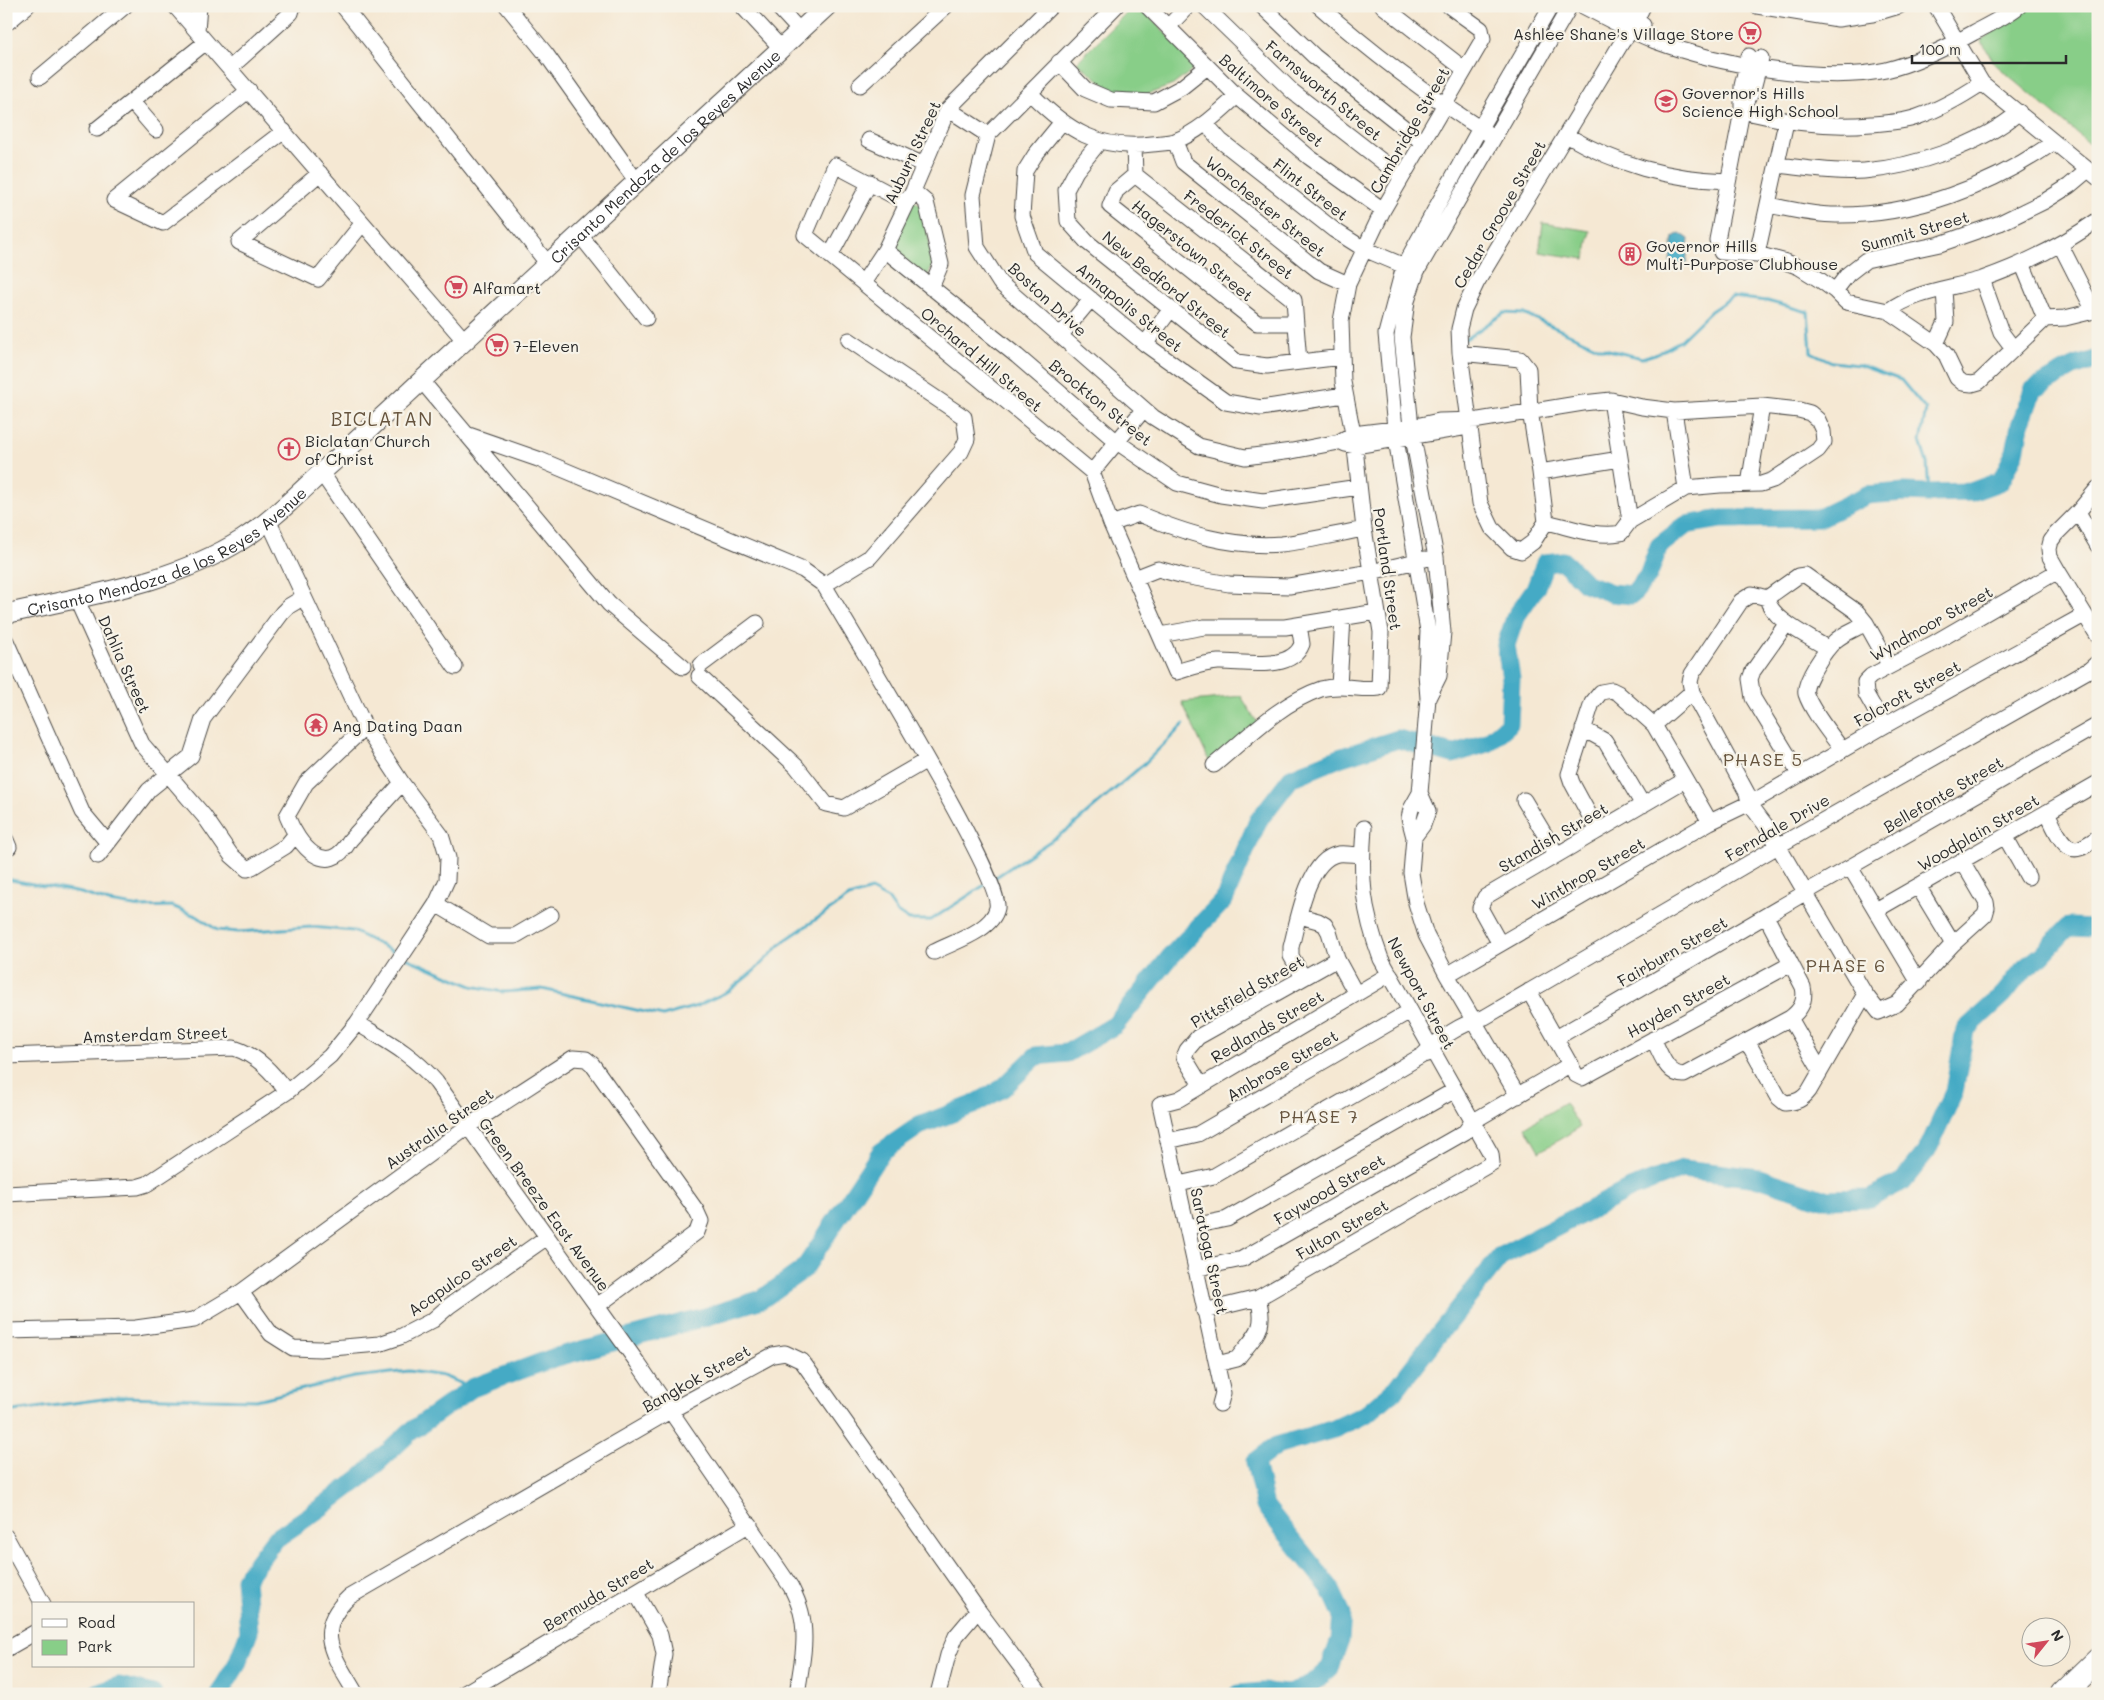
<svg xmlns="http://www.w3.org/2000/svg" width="2104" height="1700" viewBox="0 0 2104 1700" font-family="Mali,sans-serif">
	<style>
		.green { fill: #88ce88; stroke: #5a7c5a }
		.water { fill: #45aac5; stroke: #386a78 }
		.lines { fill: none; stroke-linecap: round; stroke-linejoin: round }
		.stream { stroke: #45aac5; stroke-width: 3 }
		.river { stroke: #45aac5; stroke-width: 19 }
		.minor-casing { stroke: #494744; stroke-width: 17 }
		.major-casing { stroke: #494744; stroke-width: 21 }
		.highway-casing { stroke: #494744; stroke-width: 24 }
		.minor { stroke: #fff; stroke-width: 15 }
		.major { stroke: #fff; stroke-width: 19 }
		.highway { stroke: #fff; stroke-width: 22 }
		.labels { text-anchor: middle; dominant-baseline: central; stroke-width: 4.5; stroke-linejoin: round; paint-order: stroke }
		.poi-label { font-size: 16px; fill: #2b2b2b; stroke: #f7f3e8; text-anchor: start }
		.street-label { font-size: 16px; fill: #2b2b2b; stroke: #f7f3e8 }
		.neighbourhood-label { font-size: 18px; letter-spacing: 1px; fill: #66543e; stroke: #f7f3e8 }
		.quarter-label { font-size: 19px; letter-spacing: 1px; fill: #66543e; stroke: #f7f3e8 }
	</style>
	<rect width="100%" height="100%" fill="#f7f3e8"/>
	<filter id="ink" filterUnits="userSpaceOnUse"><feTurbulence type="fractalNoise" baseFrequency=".02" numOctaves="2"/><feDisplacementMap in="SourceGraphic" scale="10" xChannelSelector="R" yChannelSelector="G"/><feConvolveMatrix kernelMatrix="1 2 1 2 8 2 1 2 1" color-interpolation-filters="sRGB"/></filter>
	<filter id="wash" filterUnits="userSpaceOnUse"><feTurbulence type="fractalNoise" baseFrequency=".0096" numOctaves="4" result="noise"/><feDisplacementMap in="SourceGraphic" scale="20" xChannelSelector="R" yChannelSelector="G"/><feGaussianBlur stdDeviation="1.12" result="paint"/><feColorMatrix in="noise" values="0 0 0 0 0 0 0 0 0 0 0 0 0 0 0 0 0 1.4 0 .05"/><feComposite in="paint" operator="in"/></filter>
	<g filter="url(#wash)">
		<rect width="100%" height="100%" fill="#f5e8d3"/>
		<path class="green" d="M1133 6H1139L1198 66 1173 85 1140 97 1116 94 1077 62Z
			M2029 6H2098V151L1995 64 1981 40Z
			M912 200 922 206 934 264 927 276 892 250Z
			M1543 223 1590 231 1585 259 1539 252Z
			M1241 696 1258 724 1210 763 1182 702Z
			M1565 1103 1580 1127 1539 1152 1525 1127Z"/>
		<path class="water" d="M1680 233 1689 239 1686 264 1670 262 1673 237Z"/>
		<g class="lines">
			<path class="stream" d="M1464 340 1504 313 1525 314 1600 348 1642 358 1658 353 1680 341 1711 311 1732 297 1767 301 1808 312 1811 352 1832 362 1859 365 1901 380 1926 410 1920 441 1927 463 1929 493
				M6 879 81 893 109 902 141 907 172 906 198 917 217 930 238 932 312 927 353 931 398 954
				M993 879 1070 828 1145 763 1184 724
				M406 958 472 986 503 992 542 989 663 1016 697 1006 729 991 754 971 784 941 849 897 871 890 888 899 897 912 909 920H931L986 884
				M6 1412 118 1397 256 1400 355 1377 409 1371 443 1376 472 1388"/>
			<path class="river" d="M96 1694 119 1686 153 1694
				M219 1694 237 1664 249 1632 245 1579 274 1540 319 1509 363 1476 410 1432 472 1388 553 1358 705 1317 762 1299 804 1269 881 1152 919 1126 973 1105 1003 1088 1036 1056 1067 1053 1115 1025 1171 956 1224 900 1258 821 1291 778 1339 758 1398 739 1453 754 1487 743 1509 724 1511 679 1506 645 1515 618 1536 587 1545 563 1563 561 1585 583 1611 593 1632 595 1648 576 1659 546 1686 525 1721 519 1819 518 1867 495 1904 492 1929 493 1971 492 2001 481 2015 452 2020 425 2033 390 2073 367 2098 359
				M1238 1694 1262 1692 1289 1694 1311 1685 1330 1668 1340 1640 1342 1614 1330 1588 1265 1506 1255 1462 1276 1446 1334 1429 1368 1413 1397 1388 1426 1350 1501 1256 1630 1189 1682 1169 1759 1178 1822 1199 1870 1198 1903 1181 1927 1151 1954 1092 1965 1030 2004 994 2022 971 2042 955 2068 927 2098 928"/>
		</g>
	</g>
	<g filter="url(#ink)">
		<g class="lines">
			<g class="minor-casing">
				<path id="minor" d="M175 6 464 340
					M343 6 548 264
					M507 6 546 54 637 182
					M742 6 781 48
					M777 6 800 31
					M1116 6 988 135 973 195 977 247 1000 283 1153 417 1199 446 1245 457 1292 451 1339 442 1353 434 1411 427 1439 421 1479 420 1583 403 1611 400 1642 407 1674 411 1762 406 1799 410 1810 413 1818 420 1823 431 1824 442 1818 450 1773 480 1761 484 1720 485 1686 488 1630 521 1621 533C1595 538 1570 527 1546 522L1533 542 1521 551 1512 548 1492 528 1480 503 1460 353 1459 329 1464 309 1477 282 1622 42 1631 31 1643 6
					M1147 6 1237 96 1309 157 1383 210
					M1204 6 1293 92 1401 176
					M1262 6 1314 56 1422 142
					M1319 6C1372 53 1428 95 1487 133
					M1383 6 1464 69
					M1583 6C1606 18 1630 31 1655 41 1717 64 1821 84 1886 70 1916 63 1946 48 1973 33 1988 25 2005 17 2019 6
					M1610 6 1643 25
					M1757 6 1838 19 1872 14 1899 6
					M1936 6 1982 83 2098 178
					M8 22 27 6
					M1168 27 1188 6
					M197 31 199 6
					M1749 56 1742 86V111L1717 240 1721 252 1757 254 1786 262 1799 267 1820 280 1835 291 1846 302 1888 311 1936 344 1946 355 1957 378 1963 383 1972 384 1979 382 2045 319 2065 318 2098 310
					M1059 62 1085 89 1111 100 1154 102 1182 87 1207 67
					M230 68 291 13 293 6
					M40 77 125 6
					M860 85 946 6
					M249 90 114 200 163 223 284 131
					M1031 94C1067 130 1099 151 1152 144 1159 143 1168 143 1175 141 1199 132 1218 113 1237 96
					M132 102 156 130
					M1744 107 1753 89 1761 58
					M948 109 988 135
					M1742 111C1789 122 1823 128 1871 124 1886 123 1903 122 1917 117 1940 109 1961 97 1982 83
					M1062 122 1035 155 1025 171 1022 216 1035 253 1145 344 1226 402 1261 408 1344 395
					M1206 124 1221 141 1334 230 1364 249 1414 270
					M97 129 206 42
					M1566 135C1618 165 1668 179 1728 181
					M869 140 924 165
					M1100 141 1076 171 1066 190 1068 221 1087 242 1237 362 1267 366 1342 357
					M1175 141 1183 162 1319 271 1348 284
					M1134 146 1135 175 1294 300 1299 362
					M1777 165C1805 168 1835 173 1864 171 1913 167 1981 145 2019 112
					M320 173 239 242 318 279 362 224
					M1135 175 1116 191 1110 206 1257 323H1295
					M913 191 926 202 941 264 931 288
					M907 203 835 165 805 235 1092 472 1111 524 1176 672C1190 668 1203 663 1218 662 1242 661 1291 673 1302 644L1299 625
					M1768 205C1790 209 1813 215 1836 215 1914 216 1991 186 2054 142
					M580 235 646 318
					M2060 244 2094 311
					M885 250 1017 356 1117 442 1177 483 1221 495 1263 501 1359 487
					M1757 254 1786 122
					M830 256 870 182
					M2022 263 2045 319
					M1982 279 2001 332 2013 348
					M863 283 885 250 913 191 948 109 1051 6
					M1835 291 1848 274 1866 260 1940 244 2000 223 2045 201 2069 186 2088 170
					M1888 311C1915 291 1950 289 1982 279 2022 265 2063 245 2098 220
					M1060 336 1091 299
					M1145 344 1171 309
					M1936 344 1946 322 1944 289
					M1460 353 1520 359 1528 369 1530 411 1540 472 1546 522
					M421 380 609 604 683 667
					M1611 400 1630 521
					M1674 411 1686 488
					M466 434 538 459 803 570 824 585C849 628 1003 878 997 908 992 931 953 942 934 952
					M1345 444 1355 446 1468 427
					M321 472 455 667
					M1092 472 1144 409
					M1540 472 1620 459
					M1749 484 1762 406
					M2098 488 2078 512 2056 534 2051 541 2049 549 2050 557 2058 571 2098 636
					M2078 512 2098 546
					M1111 524 1139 514C1185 533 1231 548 1281 544 1309 541 1337 534 1364 529
					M1135 578 1158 569 1184 576 1229 584 1289 586 1371 572 1425 559
					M824 585 870 557 961 452 967 439 964 417 849 340
					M76 598 142 744 204 816 231 855 247 869 252 867 286 846 296 834
					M1767 598C1771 620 1810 637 1827 648
					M1787 623 1753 671 1750 679 1753 698 1800 775
					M1160 635 1204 627H1285L1377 612
					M6 641 82 812 108 843
					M701 665 757 623
					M1890 666 1866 623 1857 612 1805 575 1798 576 1767 598 1752 594 1741 601 1692 674 1690 682 1692 692 1747 793 1749 803 1767 827 1865 994 1879 1012 1897 1004 1953 944 1985 915 1987 908 1986 902 1962 861
					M699 676 796 766 826 804 844 808 927 760
					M1339 686 1343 618
					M1428 698 1439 676 1443 632 1436 557 1411 427 1402 337 1407 301 1417 271 1570 6
					M1654 725 1692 692
					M1884 726 1866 694 1865 682 1871 676 1932 644 2058 571
					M365 727 306 783 287 816C298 845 327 881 350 840L402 783
					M1583 729 1605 741 1643 805
					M1842 750C1831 734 1812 712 1806 694 1803 682 1826 649 1835 641 1844 633 1856 629 1866 623
					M1214 765C1247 738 1280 703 1321 689 1341 683 1360 691 1379 688L1381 632 1364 529 1354 439 1343 382 1341 321 1348 284 1383 210 1483 39 1481 29 1449 6
					M1420 793 1411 809 1409 818 1414 837 1411 873 1416 903 1426 935 1447 975 1518 1096
					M1524 800 1557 855
					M2047 812C2053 824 2063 854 2080 848 2086 846 2092 841 2098 838
					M1598 831 1572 783 1569 774 1592 703 1601 692 1612 690 1618 693 1654 725 1710 822
					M2005 836 2028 877
					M1414 837 1423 825 1428 811 1420 793 1428 698 1426 674 1428 631 1396 439 1386 334 1404 266 1480 128 1551 6
					M6 840 9 847
					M98 856 149 790 191 756 203 719 282 613 289 606 304 597
					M1850 867 1919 983
					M1918 886 1953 944
					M436 904 489 936H515L551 915
					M1876 910 2098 783
					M1300 916 1318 921 1325 925 1329 932 1337 959 1356 994
					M1500 944 1480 908 1485 897 1685 780
					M1447 975 1710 822 1756 800 1884 726 2084 615
					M1303 977 1291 956V947C1298 921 1307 860 1338 854 1345 853 1355 855 1362 855
					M1529 991 1576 1075 1582 1078 1791 964
					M1790 1018 1820 1070
					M357 1023C388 1042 411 1053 436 1082L637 1362 791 1587C795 1595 799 1604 801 1612 808 1639 801 1667 797 1694
					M1556 1038 1808 891 2098 725
					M1653 1039C1661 1053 1666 1075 1684 1075L1790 1018C1801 1010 1806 1001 1803 987L1766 916
					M1747 1041 1779 1098 1785 1103C1797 1102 1802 1100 1809 1091L1865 994
					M1423 1055C1439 1038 1463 1023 1485 1017L1778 846 2089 670 2098 662
					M6 1056 234 1048C258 1056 272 1072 287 1092
					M1201 1085 1184 1057 1187 1050 1198 1037 1337 959
					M1168 1141 1198 1134 1410 1011
					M1179 1184 1214 1176 1423 1055 1433 1052
					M6 1194 137 1187 147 1184 287 1092 330 1056 357 1023 411 942 436 904 447 880 448 858 441 835 402 783 365 727 268 520
					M1188 1227 1227 1219 1455 1090
					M1195 1269 1242 1259 1465 1132 1472 1122 1571 1064
					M241 1292 271 1334 293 1348 320 1349 379 1344 400 1337 433 1320 449 1306 547 1237
					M1204 1311 1258 1298 1492 1163 1491 1154 1381 959C1363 911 1360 878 1364 828
					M6 1331 136 1328 194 1320 241 1292 468 1126 573 1058 586 1059 592 1064 696 1210 701 1221 697 1232 597 1306
					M1217 1364 1237 1359C1256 1334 1267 1330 1258 1298
					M1220 1404 1223 1393 1160 1104 1179 1099 1390 974
					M6 1537 43 1604
					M636 1593 660 1635 664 1654 658 1694
					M6 1649 34 1633
					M356 1694C335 1657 312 1632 349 1597L670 1411 773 1355 785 1353 802 1361 978 1610 1041 1694
					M463 1694 750 1524
					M938 1694 948 1655 956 1636 978 1610"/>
			</g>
			<g class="major-casing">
				<g id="major">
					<path id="s1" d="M6 614C87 595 172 584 243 539 279 516 309 482 341 455L827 6"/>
				</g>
			</g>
			<g class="highway-casing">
				<path id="highway" d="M2062 1694 2098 1659"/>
			</g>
			<use href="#minor" class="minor"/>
			<use href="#major" class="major"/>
			<use href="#highway" class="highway"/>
		</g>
	</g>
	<defs>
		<g id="supermarket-ring" transform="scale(1.125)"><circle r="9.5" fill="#f7f3e8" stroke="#d1495b" stroke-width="1.5"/><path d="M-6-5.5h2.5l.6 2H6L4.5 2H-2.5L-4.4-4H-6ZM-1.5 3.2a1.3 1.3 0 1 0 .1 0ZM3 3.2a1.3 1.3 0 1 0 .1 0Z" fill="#d1495b"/></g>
		<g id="school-ring" transform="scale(1.125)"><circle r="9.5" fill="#f7f3e8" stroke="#d1495b" stroke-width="1.5"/><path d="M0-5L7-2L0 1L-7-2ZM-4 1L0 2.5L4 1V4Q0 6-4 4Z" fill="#d1495b"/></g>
		<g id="building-ring" transform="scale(1.125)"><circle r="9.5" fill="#f7f3e8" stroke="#d1495b" stroke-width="1.5"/><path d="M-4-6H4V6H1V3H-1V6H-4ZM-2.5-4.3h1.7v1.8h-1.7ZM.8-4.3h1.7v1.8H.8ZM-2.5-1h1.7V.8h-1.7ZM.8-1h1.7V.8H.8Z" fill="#d1495b"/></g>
		<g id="church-ring" transform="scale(1.125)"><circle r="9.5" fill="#f7f3e8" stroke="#d1495b" stroke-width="1.5"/><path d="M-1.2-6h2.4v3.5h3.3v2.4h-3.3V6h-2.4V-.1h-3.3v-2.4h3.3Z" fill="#d1495b"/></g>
		<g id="temple-ring" transform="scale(1.125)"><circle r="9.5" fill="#f7f3e8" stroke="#d1495b" stroke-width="1.5"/><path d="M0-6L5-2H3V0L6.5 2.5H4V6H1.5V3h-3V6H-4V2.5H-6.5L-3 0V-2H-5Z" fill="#d1495b"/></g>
	</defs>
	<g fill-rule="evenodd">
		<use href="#supermarket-ring" x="1750" y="33"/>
		<use href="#school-ring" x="1666" y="101"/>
		<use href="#building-ring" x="1630" y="254"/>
		<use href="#supermarket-ring" x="456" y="287"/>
		<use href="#supermarket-ring" x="497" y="345"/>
		<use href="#church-ring" x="289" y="449"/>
		<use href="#temple-ring" x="316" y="725"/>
	</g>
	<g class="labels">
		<g class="poi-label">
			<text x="1734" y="33" text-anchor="end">Ashlee Shane's Village Store</text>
			<text x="1682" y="92">Governor's Hills<tspan x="1682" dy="18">Science High School</tspan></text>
			<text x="1646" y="245">Governor Hills<tspan x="1646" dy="18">Multi-Purpose Clubhouse</tspan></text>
			<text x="472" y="287">Alfamart</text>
			<text x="513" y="345">7-Eleven</text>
			<text x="305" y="440">Biclatan Church<tspan x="305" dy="18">of Christ</tspan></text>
			<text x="332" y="725">Ang Dating Daan</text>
		</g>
		<g class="street-label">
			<text transform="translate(1324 90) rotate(40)">Farnsworth Street</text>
			<text transform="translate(1272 100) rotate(41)">Baltimore Street</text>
			<text transform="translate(1409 130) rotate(-60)">Cambridge Street</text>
			<text transform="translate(912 152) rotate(-65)">Auburn Street</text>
			<text stroke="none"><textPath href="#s1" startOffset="820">Crisanto Mendoza de los Reyes Avenue</textPath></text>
			<text transform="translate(1311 189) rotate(38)">Flint Street</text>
			<text transform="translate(1266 206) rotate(39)">Worchester Street</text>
			<text transform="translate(1499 214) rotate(-60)">Cedar Groove Street</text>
			<text transform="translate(1915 231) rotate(-16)">Summit Street</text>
			<text transform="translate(1239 234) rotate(38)">Frederick Street</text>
			<text transform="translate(1193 250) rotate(39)">Hagerstown Street</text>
			<text transform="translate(1167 284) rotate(39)">New Bedford Street</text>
			<text transform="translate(1048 299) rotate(43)">Boston Drive</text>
			<text transform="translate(1130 307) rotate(39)">Annapolis Street</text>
			<text transform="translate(982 359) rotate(40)">Orchard Hill Street</text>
			<text transform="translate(1101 402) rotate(39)">Brockton Street</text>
			<text stroke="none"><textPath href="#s1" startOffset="175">Crisanto Mendoza de los Reyes Avenue</textPath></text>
			<text transform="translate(1388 569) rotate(82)">Portland Street</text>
			<text transform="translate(1931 623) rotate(-29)">Wyndmoor Street</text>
			<text transform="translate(125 664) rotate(66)">Dahlia Street</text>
			<text transform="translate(1907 693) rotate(-29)">Folcroft Street</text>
			<text transform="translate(1943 794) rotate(-30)">Bellefonte Street</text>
			<text transform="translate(1777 827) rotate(-30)">Ferndale Drive</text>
			<text transform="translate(1978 832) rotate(-30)">Woodplain Street</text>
			<text transform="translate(1553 837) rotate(-30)">Standish Street</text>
			<text transform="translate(1588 873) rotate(-30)">Winthrop Street</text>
			<text transform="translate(1672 951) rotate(-30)">Fairburn Street</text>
			<text transform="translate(1247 991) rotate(-30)">Pittsfield Street</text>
			<text transform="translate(1422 993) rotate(62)">Newport Street</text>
			<text transform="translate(1678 1005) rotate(-29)">Hayden Street</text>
			<text transform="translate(1267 1026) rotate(-30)">Redlands Street</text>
			<text transform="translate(155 1034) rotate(-2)">Amsterdam Street</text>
			<text transform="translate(1282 1065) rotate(-30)">Ambrose Street</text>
			<text transform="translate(439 1128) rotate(-35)">Australia Street</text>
			<text transform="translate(1329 1189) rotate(-30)">Faywood Street</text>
			<text transform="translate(545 1204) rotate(54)">Green Breeze East Avenue</text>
			<text transform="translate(1342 1229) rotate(-30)">Fulton Street</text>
			<text transform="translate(1210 1251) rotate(78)">Saratoga Street</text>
			<text transform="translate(462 1275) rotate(-35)">Acapulco Street</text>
			<text transform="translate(696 1378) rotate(-29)">Bangkok Street</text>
			<text transform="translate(598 1594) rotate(-31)">Bermuda Street</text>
		</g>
		<g class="neighbourhood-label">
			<text x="1763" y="759">PHASE 5</text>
			<text x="1846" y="965">PHASE 6</text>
			<text x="1319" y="1116">PHASE 7</text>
		</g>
		<g class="quarter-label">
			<text x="382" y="418">BICLATAN</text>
		</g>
	</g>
	<rect width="2104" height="1700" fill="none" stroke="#f7f3e8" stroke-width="25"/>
	<rect x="32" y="1602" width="162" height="65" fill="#f7f3e8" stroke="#a5a39c"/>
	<rect x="42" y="1619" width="25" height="8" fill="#ffffff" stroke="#a5a39c"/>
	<text x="78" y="1628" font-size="15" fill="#2b2b2b">Road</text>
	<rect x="42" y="1640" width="25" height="15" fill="#88ce88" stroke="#a5a39c"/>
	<text x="78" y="1652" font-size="15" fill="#2b2b2b">Park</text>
	<g transform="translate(2046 1642) rotate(60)"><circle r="24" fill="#f7f3e8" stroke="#a5a39c"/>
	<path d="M0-4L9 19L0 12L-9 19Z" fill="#d1495b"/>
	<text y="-8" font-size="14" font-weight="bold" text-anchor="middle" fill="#2b2b2b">N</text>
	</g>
	<path d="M1912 55v8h154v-8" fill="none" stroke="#2b2b2b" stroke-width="2.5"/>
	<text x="1919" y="55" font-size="15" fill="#2b2b2b" stroke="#f7f3e8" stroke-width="4" paint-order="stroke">100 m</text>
</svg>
